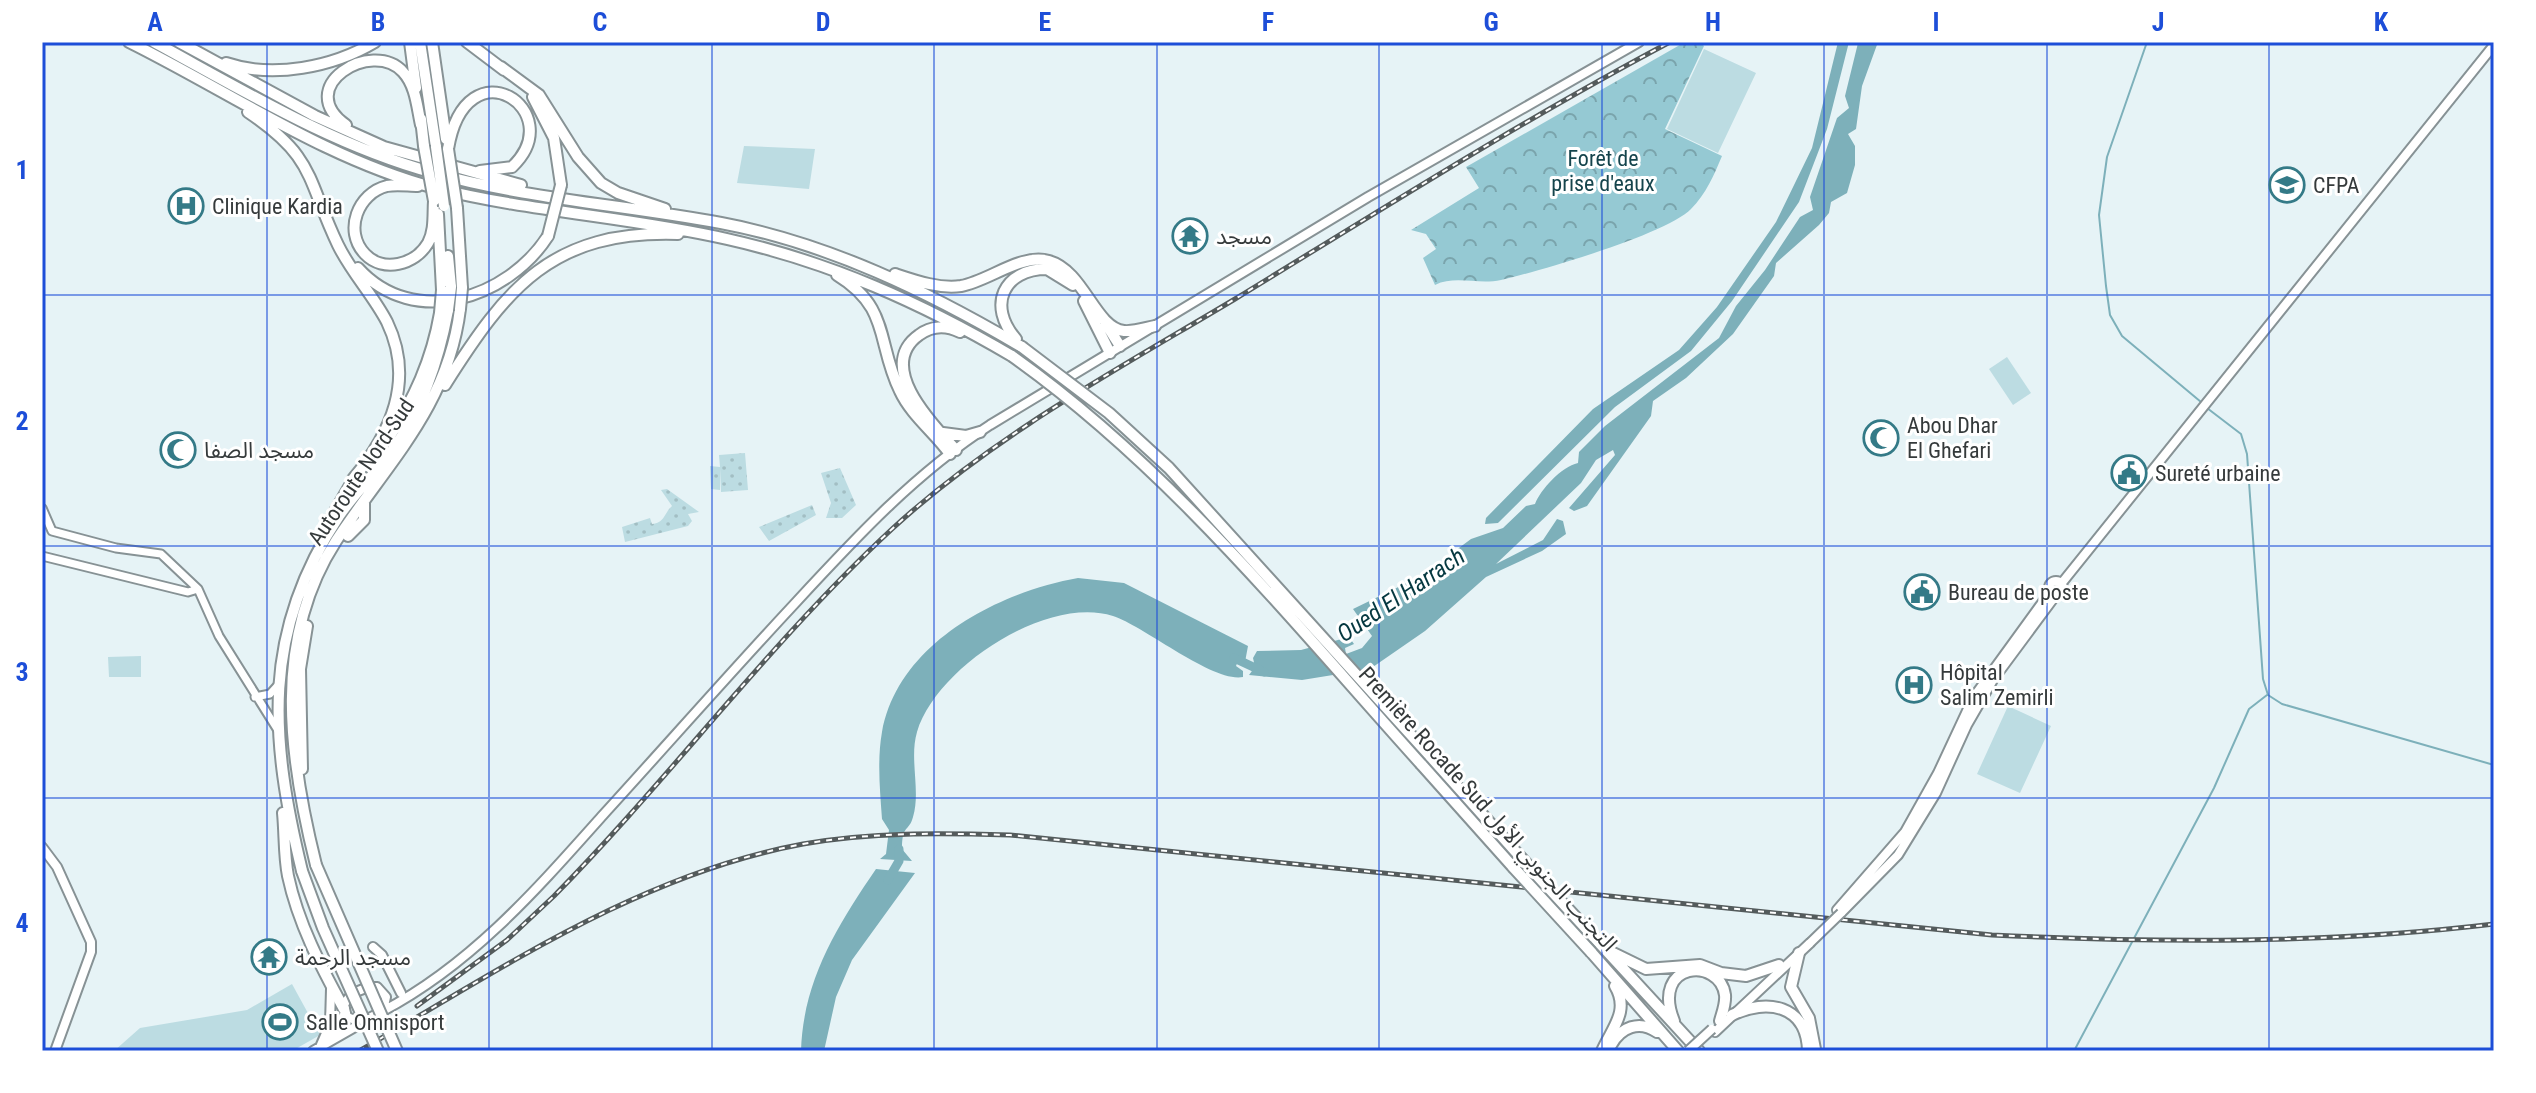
<svg xmlns="http://www.w3.org/2000/svg" width="2536" height="1093" font-family="'Roboto Condensed','Noto Sans Arabic',sans-serif">
  <style>
    .grass { fill: url(#grass-dots) }
    .forest { fill: url(#forest-crowns) }
    .pitch { fill: #bcdce2 }
    .water { fill: #7db0ba }
    .lines { fill: none; stroke-linecap: round; stroke-linejoin: round }
    .stream { stroke: #7db0ba; stroke-width: 2 }
    .river { stroke: #7db0ba; stroke-width: 9 }
    .tertiary-casing { stroke: #879295; stroke-width: 11 }
    .secondary-casing { stroke: #879295; stroke-width: 12 }
    .primary-casing { stroke: #879295; stroke-width: 12 }
    .motorway-casing { stroke: #879295; stroke-width: 14 }
    .tertiary { stroke: #fff; stroke-width: 7 }
    .secondary { stroke: #fff; stroke-width: 8 }
    .primary { stroke: #fff; stroke-width: 8 }
    .motorway { stroke: #fff; stroke-width: 10 }
    .rail-casing { stroke: #545b5c; stroke-width: 5 }
    .rail { stroke: #fff; stroke-width: 2; stroke-dasharray: 6; stroke-linecap: butt }
    .secondary-bridge-casing { stroke: #879295; stroke-width: 12; stroke-linecap: butt }
    .motorway-bridge-casing { stroke: #879295; stroke-width: 14; stroke-linecap: butt }
    .secondary-bridge { stroke: #fff; stroke-width: 8 }
    .motorway-bridge { stroke: #fff; stroke-width: 10 }
    .grid { fill: none; stroke: #1d4ed8; stroke-width: 2; stroke-opacity: 0.55 }
    .labels { text-anchor: middle; dominant-baseline: central; stroke-width: 6; stroke-linejoin: round; paint-order: stroke }
    .park-label { font-size: 22px; fill: #15444c; stroke: #fff }
    .poi-label { font-size: 22px; fill: #353a3b; stroke: #fff; text-anchor: start }
    .street-label { font-size: 22px; fill: #353a3b; stroke: #fff }
    .water-label { font-size: 24px; font-style: italic; fill: #053840; stroke: #fff }
    .neatline { fill: none; stroke: #1d4ed8; stroke-width: 3 }
    .grid-label { font-size: 26px; text-anchor: middle; font-weight: bold; fill: #1d4ed8 }
  </style>
  <defs>
    <pattern id="grass-dots" width="8" height="8" patternUnits="userSpaceOnUse" patternTransform="scale(2)"><rect width="8" height="8" fill="#bcdce2"/><path d="M2 2h.1M6 6h.1" fill="none" stroke="#a2bec3" stroke-width="1.8" stroke-linecap="round"/></pattern>
    <pattern id="forest-crowns" width="20" height="18" patternUnits="userSpaceOnUse" patternTransform="scale(2)"><rect width="20" height="18" fill="#95c9d3"/><path d="M2 6a3 3 0 1 1 6 0M12 15a3 3 0 1 1 6 0" fill="none" stroke="#7aa4ac"/></pattern>
  </defs>
  <rect width="100%" height="100%" fill="#e6f3f6"/>
  <!-- grass -->
  <path class="grass" d="M 745,453 L 748,490 L 721,492 L 720,468 L 720,490 L 711,489 L 710,466 L 720,467 L 719,455 Z
    M 840,468 L 856,505 L 842,518 L 826,518 L 831,503 L 821,473 Z
    M 667,489 L 699,512 L 688,514 L 692,521 L 688,526 L 625,542 L 622,527 L 650,518 L 652,524 C 665,523 664,513 672,506 L 661,490 Z
    M 812,505 L 816,515 L 769,541 L 759,527 Z"/>
  <!-- forest -->
  <path class="forest" d="M 1685,42 L 1700,42 L 1704,46 L 1665,129 L 1722,156 C 1714,175 1706,194 1691,209 C 1667,234 1540,271 1501,280 C 1478,285 1455,275 1435,285 L 1423,258 L 1436,249 L 1426,234 L 1411,230 L 1479,188 L 1466,167 Z"/>
  <!-- pitch -->
  <path class="pitch" d="M 1704,49 L 1756,73 L 1718,153 L 1667,129 Z
    M 744,146 L 815,149 L 809,189 L 737,183 Z
    M 2007,357 L 2031,393 L 2013,405 L 1989,369 Z
    M 141,656 L 141,677 L 109,677 L 108,657 Z
    M 2008,706 L 2051,726 L 2020,793 L 1977,774 Z
    M 292,984 L 320,1035 L 292,1051 L 114,1051 L 140,1028 L 247,1010 Z"/>
  <!-- water -->
  <path class="water" d="M 1838,42 L 1849,42 L 1827,129 L 1799,202 L 1732,301 L 1691,351 L 1615,407 L 1498,523 L 1485,524 L 1486,518 L 1593,409 L 1679,350 L 1717,307 L 1776,222 L 1812,148 Z
    M 1878,42 L 1862,86 L 1856,129 L 1848,134 L 1855,146 L 1855,165 L 1847,193 L 1831,202 L 1829,213 L 1819,225 L 1776,263 L 1774,276 L 1733,334 L 1686,378 L 1653,401 L 1651,416 L 1587,506 L 1574,511 L 1569,508 L 1615,455 L 1613,450 L 1596,460 L 1581,483 L 1496,564 L 1543,540 L 1557,519 L 1563,521 L 1566,534 L 1542,551 L 1486,577 L 1425,631 L 1370,669 L 1302,680 L 1249,675 L 1255,667 L 1253,658 L 1257,651 L 1301,650 L 1349,637 L 1354,644 L 1345,648 L 1346,654 L 1362,648 L 1372,636 L 1353,609 L 1421,576 L 1471,539 L 1503,528 L 1526,506 L 1535,504 C 1541,489 1561,467 1578,463 L 1579,452 L 1605,426 L 1719,338 L 1736,306 L 1765,270 L 1800,217 L 1813,210 L 1810,197 L 1837,118 L 1849,108 L 1845,96 L 1858,43 Z
    M 1078,578 L 1124,583 L 1248,646 L 1245,662 L 1238,661 L 1236,666 L 1243,671 L 1243,677 C 1213,683 1144,626 1113,616 C 1046,595 936,668 917,732 C 909,759 921,791 913,817 C 909,832 902,824 902,849 L 912,861 L 880,859 L 886,854 L 889,830 L 882,819 C 880,791 877,760 882,732 C 898,643 998,592 1078,578 Z
    M 876,869 L 915,873 L 852,960 L 836,997 L 824,1051 L 801,1051 C 803,981 837,926 876,869 Z"/>
  <g class="lines">
    <!-- stream -->
    <path class="stream" d="M 2147,42 L 2107,157 L 2099,215 L 2106,286 L 2110,315 L 2122,336 L 2201,402
      M 2207,408 L 2241,434 L 2247,454 L 2263,679 L 2268,695 L 2282,704 L 2494,765
      M 2074,1051 L 2214,788 L 2249,709 L 2267,695"/>
    <!-- river -->
    <path class="river" d="M 1234,658 L 1264,672
      M 888,880 L 899,861 L 899,849"/>
    <defs>
      <path id="tertiary" d="M 42,508 L 52,531 L 116,548 L 161,554 L 198,589 L 219,636 L 279,732
        M 42,556 L 188,592 L 198,589
        M 255,697 L 270,694 L 279,684"/>
      <path id="secondary" d="M2049 588a7 7 0 1 1 14 0a7 7 0 1 1-14 0Z
        M 2061,584 L 2494,45
        M 42,847 L 57,867 L 91,942 L 91,952 L 55,1051
        M 1837,910 L 1905,832 L 1938,773 L 1973,698 L 2050,592
        M 1841,913 L 1898,855 L 1936,793 L 1967,725 L 1993,680 L 2056,595
        M 1715,1032 L 1810,943"/>
      <path id="primary" d="M 373,947 L 382,955 L 401,993
        M 377,987 L 386,997 L 383,1011 L 361,1022 L 347,1017 L 344,1005 C 349,993 365,986 377,987 Z
        M 383,1011 C 472,964 537,889 603,815 C 664,748 724,680 786,613 C 849,545 911,476 990,425 L 1368,197 L 1639,42
        M 330,1039 L 345,1013
        M 320,1047 L 330,1024 L 331,989
        M 313,1051 L 362,1023"/>
      <path id="motorway" d="M 129,42 C 230,92 325,159 435,188 C 531,212 631,217 727,239 C 830,262 922,303 1012,356
        M 154,42 C 244,91 334,146 434,173 C 527,199 625,205 721,223 C 828,243 929,292 1022,347
        M 179,42 L 315,116 L 384,147 L 521,185
        M 410,42 L 416,88
        M 420,42 L 436,147
        M 432,42 L 446,139
        M 467,42 L 504,70
        M 226,63 C 273,79 333,67 375,42
        M 501,67 L 539,95 L 578,157 L 601,183 L 618,193 L 665,209
        M 533,97 L 554,138 L 561,185
        M 248,112 C 316,158 306,178 338,245 C 351,272 373,295 387,322 C 415,380 391,433 353,479
        M 421,119 L 424,146
        M 346,125 C 292,87 372,38 403,72 C 416,86 417,107 421,125
        M 448,149 C 466,41 571,111 512,167 L 480,171
        M 418,186 C 408,186 397,184 387,186 C 358,193 343,231 365,254 C 383,273 415,265 428,243 C 435,230 433,215 434,201
        M 457,208 L 462,288
        M 438,214 L 442,290
        M 448,256 L 451,287
        M 358,268 C 414,330 508,298 548,236
        M 895,274 C 916,281 939,289 961,286 C 989,281 1021,253 1049,261 C 1084,271 1095,328 1124,331 C 1134,332 1145,328 1155,326
        M 837,275 C 891,308 876,342 900,391 C 911,415 935,433 950,454
        M 1084,301 L 1110,353
        M 1106,324 L 1120,346
        M 1016,339 C 987,306 1003,269 1047,269 L 1073,285
        M 445,385 C 507,287 552,230 678,234
        M 943,433 L 966,436 L 980,432
        M 388,439 C 414,399 432,360 440,313
        M 956,450 C 932,424 875,366 919,335 C 931,326 946,325 960,332
        M 322,534 L 356,475
        M 348,536 L 364,520 L 364,503
        M 1430,756 L 1533,871
        M 1421,764 L 1513,867
        M 302,769 L 300,669 L 307,626
        M 283,813 C 285,833 284,856 288,876 C 298,923 321,967 344,1009
        M 316,865 C 289,757 272,640 336,541 C 387,463 448,407 460,309
        M 302,871 C 270,739 261,633 339,516 C 356,491 379,470 396,445 C 424,405 439,358 448,310
        M 1593,936 L 1699,1051
        M 1605,949 L 1646,969 L 1700,965 L 1721,973 L 1746,976 L 1779,965
        M 1591,952 L 1678,1051
        M 1799,953 L 1791,987 L 1809,1018 L 1815,1049
        M 1732,1015 C 1767,998 1807,1005 1808,1051
        M 1674,1021 C 1650,961 1720,957 1725,995 C 1726,1004 1722,1013 1720,1021
        M 1611,1045 C 1621,1027 1639,1020 1657,1032
        M 1602,1051 C 1612,1028 1630,1011 1615,986"/>
    </defs>
    <!-- tertiary casing -->
    <use href="#tertiary" class="tertiary-casing"/>
    <!-- secondary casing -->
    <use href="#secondary" class="secondary-casing"/>
    <!-- primary casing -->
    <use href="#primary" class="primary-casing"/>
    <!-- motorway casing -->
    <use href="#motorway" class="motorway-casing"/>
    <!-- tertiary -->
    <use href="#tertiary" class="tertiary"/>
    <!-- secondary -->
    <use href="#secondary" class="secondary"/>
    <!-- primary -->
    <use href="#primary" class="primary"/>
    <!-- motorway -->
    <use href="#motorway" class="motorway"/>
    <defs>
      <path id="rail" d="M 417,1006 L 507,940 L 554,896 C 671,777 770,642 892,529 C 993,436 1118,369 1235,299 C 1379,211 1521,121 1670,42
        M 359,1051 C 500,970 640,874 803,844 C 872,832 940,833 1010,835 L 1992,935 C 2160,943 2327,944 2494,924"/>
    </defs>
    <!-- rail casing -->
    <use href="#rail" class="rail-casing"/>
    <!-- rail -->
    <use href="#rail" class="rail"/>
    <defs>
      <path id="secondary-bridge" d="M 1810,943 L 1841,913
        M 1688,1051 L 1712,1029"/>
      <path id="motorway-bridge" d="M 424,146 L 434,201
        M 436,147 L 444,206
        M 448,149 L 457,208
        M 548,236 L 561,185
        M 460,309 L 462,288
        M 448,310 L 451,287
        M 440,313 L 442,290
        M 1022,347 L 1109,413 L 1169,468 L 1430,756
        M 1012,356 C 1170,468 1292,621 1421,764
        M 316,865 L 397,1051
        M 1513,867 L 1591,952
        M 302,871 L 323,928 L 378,1051
        M 1533,871 L 1593,936"/>
    </defs>
    <!-- secondary-bridge casing -->
    <use href="#secondary-bridge" class="secondary-bridge-casing"/>
    <!-- motorway-bridge casing -->
    <use href="#motorway-bridge" class="motorway-bridge-casing"/>
    <!-- secondary-bridge -->
    <use href="#secondary-bridge" class="secondary-bridge"/>
    <!-- motorway-bridge -->
    <use href="#motorway-bridge" class="motorway-bridge"/>
  </g>
  <!-- grid -->
  <path class="grid" d="M 267,42 L 267,1051M 489,42 L 489,1051M 712,42 L 712,1051M 934,42 L 934,1051M 1157,42 L 1157,1051M 1379,42 L 1379,1051M 1602,42 L 1602,1051M 1824,42 L 1824,1051M 2047,42 L 2047,1051M 2269,42 L 2269,1051M 42,295 L 2494,295M 42,546 L 2494,546M 42,798 L 2494,798"/>
  <!-- icons -->
  <defs>
    <symbol id="university-ring" viewBox="-11 -11 22 22"><circle r="9.5" fill="#fff" stroke="#347a87" stroke-width="1.5"/><path d="M0-5L7-2L0 1L-7-2ZM-4 1L0 2.5L4 1V4Q0 6-4 4Z" fill="#347a87"/></symbol>
    <symbol id="hospital-ring" viewBox="-11 -11 22 22"><circle r="9.5" fill="#fff" stroke="#347a87" stroke-width="1.5"/><path d="M-5-5h3v3.5h4V-5h3V5h-3V1.5h-4V5h-3Z" fill="#347a87"/></symbol>
    <symbol id="temple-ring" viewBox="-11 -11 22 22"><circle r="9.5" fill="#fff" stroke="#347a87" stroke-width="1.5"/><path d="M0-6L5-2H3V0L6.5 2.5H4V6H1.5V3h-3V6H-4V2.5H-6.5L-3 0V-2H-5Z" fill="#347a87"/></symbol>
    <symbol id="mosque-ring" viewBox="-11 -11 22 22"><circle r="9.5" fill="#fff" stroke="#347a87" stroke-width="1.5"/><path d="M3.5-4.9A6 6 0 1 0 3.5 4.9A5 5 0 1 1 3.5-4.9Z" fill="#347a87"/></symbol>
    <symbol id="civic-ring" viewBox="-11 -11 22 22"><circle r="9.5" fill="#fff" stroke="#347a87" stroke-width="1.5"/><path d="M-.6-6.5H3V-4.5H.6V-3L4-1V1h2V6H-6V1h2V-1L-.6-3ZM-1.2 2.5V6h2.4V2.5Z" fill="#347a87"/></symbol>
    <symbol id="stadium-ring" viewBox="-11 -11 22 22"><circle r="9.5" fill="#fff" stroke="#347a87" stroke-width="1.5"/><path d="M0-5a6.5 5 0 1 0 0 10a6.5 5 0 1 0 0-10ZM-3.5-1.8h7v3.6h-7Z" fill="#347a87"/></symbol>
  </defs>
  <g fill-rule="evenodd">
    <use href="#university-ring" x="2267" y="165" width="40" height="40"/>
    <use href="#hospital-ring" x="166" y="186" width="40" height="40"/>
    <use href="#temple-ring" x="1170" y="216" width="40" height="40"/>
    <use href="#mosque-ring" x="1861" y="418" width="40" height="40"/>
    <use href="#mosque-ring" x="158" y="430" width="40" height="40"/>
    <use href="#civic-ring" x="2109" y="453" width="40" height="40"/>
    <use href="#civic-ring" x="1902" y="572" width="40" height="40"/>
    <use href="#hospital-ring" x="1894" y="665" width="40" height="40"/>
    <use href="#temple-ring" x="249" y="937" width="40" height="40"/>
    <use href="#stadium-ring" x="260" y="1002" width="40" height="40"/>
  </g>
  <g class="labels">
    <!-- park labels -->
    <g class="park-label">
      <text x="1603" y="158">Forêt de<tspan x="1603" dy="25">prise d'eaux</tspan></text>
    </g>
    <!-- poi labels -->
    <g class="poi-label">
      <text x="2313" y="185">CFPA</text>
      <text x="212" y="206">Clinique Kardia</text>
      <text x="1216" y="236">مسجد</text>
      <text x="1907" y="425">Abou Dhar<tspan x="1907" dy="25">El Ghefari</tspan></text>
      <text x="204" y="450">مسجد الصفا</text>
      <text x="2155" y="473">Sureté urbaine</text>
      <text x="1948" y="592">Bureau de poste</text>
      <text x="1940" y="672">Hôpital<tspan x="1940" dy="25">Salim Zemirli</tspan></text>
      <text x="295" y="957">مسجد الرحمة</text>
      <text x="306" y="1022">Salle Omnisport</text>
    </g>
    <!-- street labels -->
    <g class="street-label">
      <text transform="translate(361 472) rotate(-56)">Autoroute Nord-Sud</text>
      <text transform="translate(1488 809) rotate(48)">Première Rocade Sud التجنب الجنوبي الأول</text>
    </g>
    <!-- water labels -->
    <g class="water-label">
      <text transform="translate(1401 595) rotate(-34)">Oued El Harrach</text>
    </g>
  </g>
  <!-- border -->
  <rect width="2536" height="1093" fill="none" stroke="#ffffff" stroke-width="88"/>
  <rect x="44" y="44" width="2448" height="1005" class="neatline"/>
  <g class="grid-label">
    <text x="155" y="31">A</text>
    <text x="378" y="31">B</text>
    <text x="600" y="31">C</text>
    <text x="823" y="31">D</text>
    <text x="1045" y="31">E</text>
    <text x="1268" y="31">F</text>
    <text x="1491" y="31">G</text>
    <text x="1713" y="31">H</text>
    <text x="1936" y="31">I</text>
    <text x="2158" y="31">J</text>
    <text x="2381" y="31">K</text>
    <text x="22" y="179">1</text>
    <text x="22" y="430">2</text>
    <text x="22" y="681">3</text>
    <text x="22" y="932">4</text>
  </g>
</svg>
